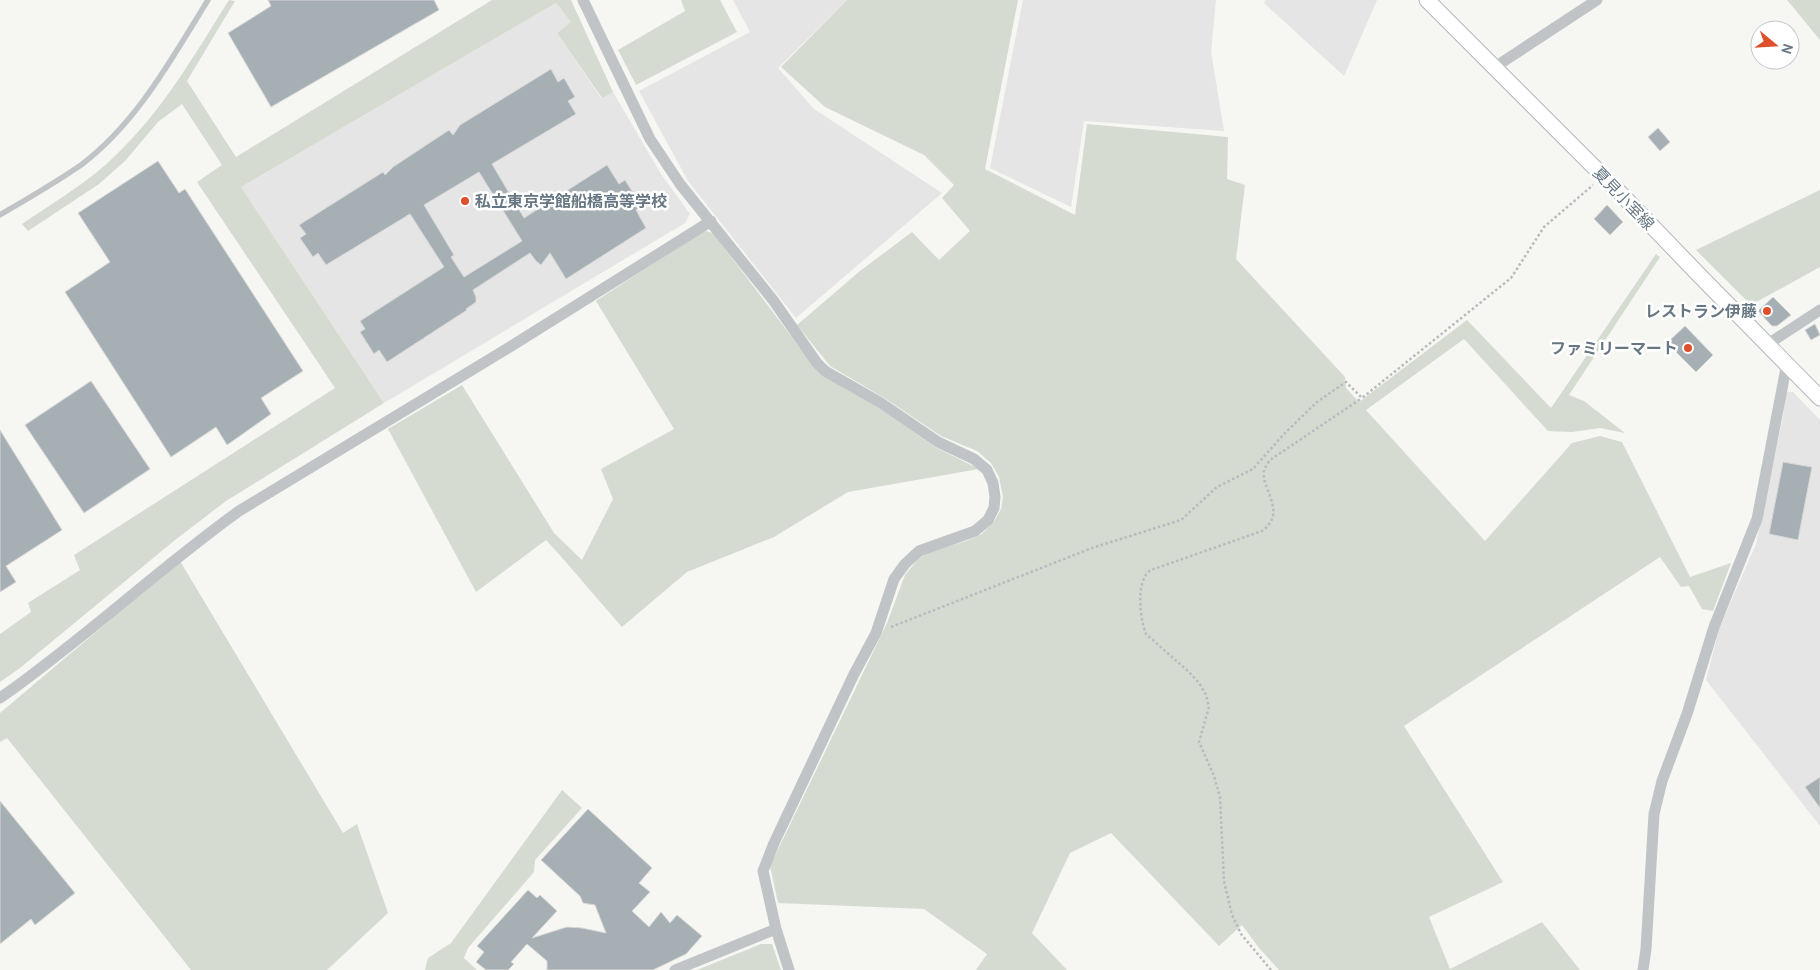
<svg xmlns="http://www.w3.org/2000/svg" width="1820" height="970" font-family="'PT Sans','Noto Sans JP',sans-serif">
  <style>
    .built { fill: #e4e5e4 }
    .green { fill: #d6dbd2 }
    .building { fill: #a6afb4; stroke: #d8d8d6; fill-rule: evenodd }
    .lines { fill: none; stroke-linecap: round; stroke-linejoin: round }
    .secondary-casing { stroke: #b2b8bc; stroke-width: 17 }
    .path { stroke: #b8bbbd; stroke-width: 2.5; stroke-dasharray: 2.5 2.5; stroke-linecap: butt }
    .lane { stroke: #c0c4c7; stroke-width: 5.5 }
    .street { stroke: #c0c4c7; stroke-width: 11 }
    .secondary { stroke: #fff; stroke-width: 15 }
    .poi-dot { fill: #de4f2b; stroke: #fff; stroke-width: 2 }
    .labels { text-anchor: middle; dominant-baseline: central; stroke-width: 5; stroke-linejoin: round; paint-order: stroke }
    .street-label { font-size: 16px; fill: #667783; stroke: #fff }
    .poi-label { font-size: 16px; font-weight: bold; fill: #667783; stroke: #fff; text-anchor: end }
  </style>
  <rect width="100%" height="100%" fill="#f6f6f3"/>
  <!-- built -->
  <path class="built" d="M 733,0 L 847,0 L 778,68 L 814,109 L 942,193 L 796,318 L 688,181 L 639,91 L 750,32 Z
    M 1023,0 L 1216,0 L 1211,52 L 1224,131 L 1084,121 L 1071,207 L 990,168 Z
    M 1266,0 L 1377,0 L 1344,76 L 1264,3 Z
    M 556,3 L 571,22 L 557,33 L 601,98 L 613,92 L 661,174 L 690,214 L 685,223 L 384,403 L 241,187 Z
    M 1786,392 L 1793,392 L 1820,420 L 1820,826 L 1706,680 L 1719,629 L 1756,544 L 1783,417 Z"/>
  <!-- green -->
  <path class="green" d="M 229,0 L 235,1 L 187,81 L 236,157 L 492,0 L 571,0 L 613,92 L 602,98 L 557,33 L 571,22 L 556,3 L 241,187 L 384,403 L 226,501 L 175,540 L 20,668 L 0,682 L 0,634 L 31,612 L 28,603 L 80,570 L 74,555 L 335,388 L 197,182 L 222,165 L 182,104 L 158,122 L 125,161 L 99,184 L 28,231 L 22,224 C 54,202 89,182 117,154 C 163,110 195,54 229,0 Z
    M 681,0 L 720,0 L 737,32 L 636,85 L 618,50 L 685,11 Z
    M 847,0 L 1018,0 L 985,169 L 1075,215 L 1087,124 L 1228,137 L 1227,179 L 1245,185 L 1236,259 L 1345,377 L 1346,388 L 1359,402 L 1467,320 L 1551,408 L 1656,254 L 1660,257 L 1569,395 L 1584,401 L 1625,433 L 1600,428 L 1572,432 L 1548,431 L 1464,339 L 1366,410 L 1485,541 L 1572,443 L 1600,436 L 1622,442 L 1690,577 L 1731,563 L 1713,611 L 1702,609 L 1689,586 L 1681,587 L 1660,557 L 1404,726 L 1503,882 L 1429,917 L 1450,969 L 1542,922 L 1580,970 L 1279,970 L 1259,948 L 1242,925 L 1219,946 L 1111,833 L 1070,853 L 1032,933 L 1067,970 L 976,970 L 987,954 L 924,909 L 778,903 L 770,866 L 887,623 L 905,575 L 919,558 L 929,552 L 966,541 L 982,534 L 995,520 L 1001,509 L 1003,497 L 999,477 L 991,463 L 977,451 L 941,436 L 886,399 L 830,366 L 797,325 L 860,271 L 912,232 L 939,260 L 970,231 L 942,198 L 954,185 L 924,155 L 825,107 L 781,67 Z
    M 1787,0 L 1820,0 L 1820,40 Z
    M 1820,190 L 1820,267 L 1751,305 L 1696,250 Z
    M 706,231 L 713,233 L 819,373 L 879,408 L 935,447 L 979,469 L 848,492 L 774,537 L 687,572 L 622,627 C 596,598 572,568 546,540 L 476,592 L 388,429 L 462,385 L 554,533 L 582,560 L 613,499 L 601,469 L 674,429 L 596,301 L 698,234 Z
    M 180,561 L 343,833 L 357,824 L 388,913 L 327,970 L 191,970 L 7,738 L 0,742 L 0,713 Z
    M 562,790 L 582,808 L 535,860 L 534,872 L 468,948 L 464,958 L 477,970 L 425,970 L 428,958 L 451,943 Z
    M 761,944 L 772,944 L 781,970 L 697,970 Z"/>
  <!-- building -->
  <path class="building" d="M 268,0 L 434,0 L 439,10 L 271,107 L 228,33 L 271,6 Z
    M 551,69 L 558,82 L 564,78 L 575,97 L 568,101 L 576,114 L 492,164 L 524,218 L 607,165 L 619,184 L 625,180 L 642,207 L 636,210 L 646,228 L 566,279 L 550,253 L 541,265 L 536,261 L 530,253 L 473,290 L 476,297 L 476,302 L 466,309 L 467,310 L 387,362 L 379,350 L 374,354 L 360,332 L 365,329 L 360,321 L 444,267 L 410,214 L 326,265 L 318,253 L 313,257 L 300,238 L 306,234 L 299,225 L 383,172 L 385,175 L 393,167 L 449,130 L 453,135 L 460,125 ZM 479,172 L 522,241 L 464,277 L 451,257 L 454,255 L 424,205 Z
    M 1658,128 L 1670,142 L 1660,151 L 1648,137 Z
    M 158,161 L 179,193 L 185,189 L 303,371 L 261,398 L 271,414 L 227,445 L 216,427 L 171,457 L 65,292 L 110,262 L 78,213 Z
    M 1607,205 L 1623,222 L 1610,235 L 1594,219 Z
    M 1773,297 L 1791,315 L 1777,326 L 1772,326 L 1758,311 Z
    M 1815,324 L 1820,335 L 1811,340 L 1805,330 Z
    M 1685,326 L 1713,355 L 1696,372 L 1667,343 Z
    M 91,381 L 150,469 L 84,513 L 25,425 Z
    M 0,430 L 62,530 L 6,566 L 16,582 L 0,592 Z
    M 1783,462 L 1812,467 L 1798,540 L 1769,534 Z
    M 1820,777 L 1820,808 L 1805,787 Z
    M 0,801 L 75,893 L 35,925 L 31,919 L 0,944 Z
    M 588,809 L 652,868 L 639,883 L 650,892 L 632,911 L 649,927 L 661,912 L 670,923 L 677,915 L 702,936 L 686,954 L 653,970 L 547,970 L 547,961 L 527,944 L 511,962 L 514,964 L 508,970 L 486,970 L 476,962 L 484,952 L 477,946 L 528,890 L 537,898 L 540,895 L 557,911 L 532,938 L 567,927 L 582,928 L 606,933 L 595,905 L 583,903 L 580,896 L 541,860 Z"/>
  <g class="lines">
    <defs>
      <path id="secondary" d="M 1427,0 L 1622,195 L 1701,277 L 1820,398"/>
    </defs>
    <!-- secondary casing -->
    <use href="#secondary" class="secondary-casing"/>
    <!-- path -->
    <path class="path" d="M 891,627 L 1092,548 L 1181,520 L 1217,487 L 1253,469 L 1284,434 L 1317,402 L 1346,382 L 1362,398 L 1511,278 L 1544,227 L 1593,185
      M 1271,970 L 1241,934 L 1232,915 L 1224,881 L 1220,797 L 1214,776 L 1199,742 L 1209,707 L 1206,695 L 1199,683 L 1189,672 L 1146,634 C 1140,619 1135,580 1151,570 L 1262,531 C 1288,512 1261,490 1264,471 C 1265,467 1268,463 1270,460 L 1362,398"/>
    <!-- lane -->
    <path class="lane" d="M 0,215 C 27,199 55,183 81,165 C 137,123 172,58 208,0"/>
    <!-- street -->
    <path class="street" d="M 583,0 L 650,139 L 680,184 L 773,300 L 817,363 L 825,371 L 881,403 L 938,442 L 974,459 L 987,470 L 993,483 L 995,497 L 994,508 L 988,520 L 975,531 L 919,551 L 905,564 L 894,579 L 876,633 L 854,674 L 774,843 L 763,871 L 776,929 L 789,970
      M 1495,67 L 1597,0
      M 1768,344 L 1820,310
      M 0,698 C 83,640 157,570 239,511 L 513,345 L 711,221
      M 675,970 L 776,929
      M 1643,970 L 1646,949 L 1654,814 L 1662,781 L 1687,714 L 1714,627 L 1757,519 L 1787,363"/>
    <!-- secondary -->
    <use href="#secondary" class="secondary"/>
  </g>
  <!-- markers -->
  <g class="poi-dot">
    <circle cx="465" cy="201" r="5"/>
    <circle cx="1767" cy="311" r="5"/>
    <circle cx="1688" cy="348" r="5"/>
  </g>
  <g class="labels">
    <!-- street labels -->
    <g class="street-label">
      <text transform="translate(1624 198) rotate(46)">夏見小室線</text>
    </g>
    <!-- poi labels -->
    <g class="poi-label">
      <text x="475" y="201" text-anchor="start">私立東京学館船橋高等学校</text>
      <text x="1757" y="311">レストラン伊藤</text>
      <text x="1678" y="348">ファミリーマート</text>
    </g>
  </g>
  <!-- north arrow -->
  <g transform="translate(1775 45) rotate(108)"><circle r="24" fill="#ffffff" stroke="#c2c9cd"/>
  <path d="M0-4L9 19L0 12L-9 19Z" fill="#de4f2b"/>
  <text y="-8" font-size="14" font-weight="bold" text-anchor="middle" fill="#667783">N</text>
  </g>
</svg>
